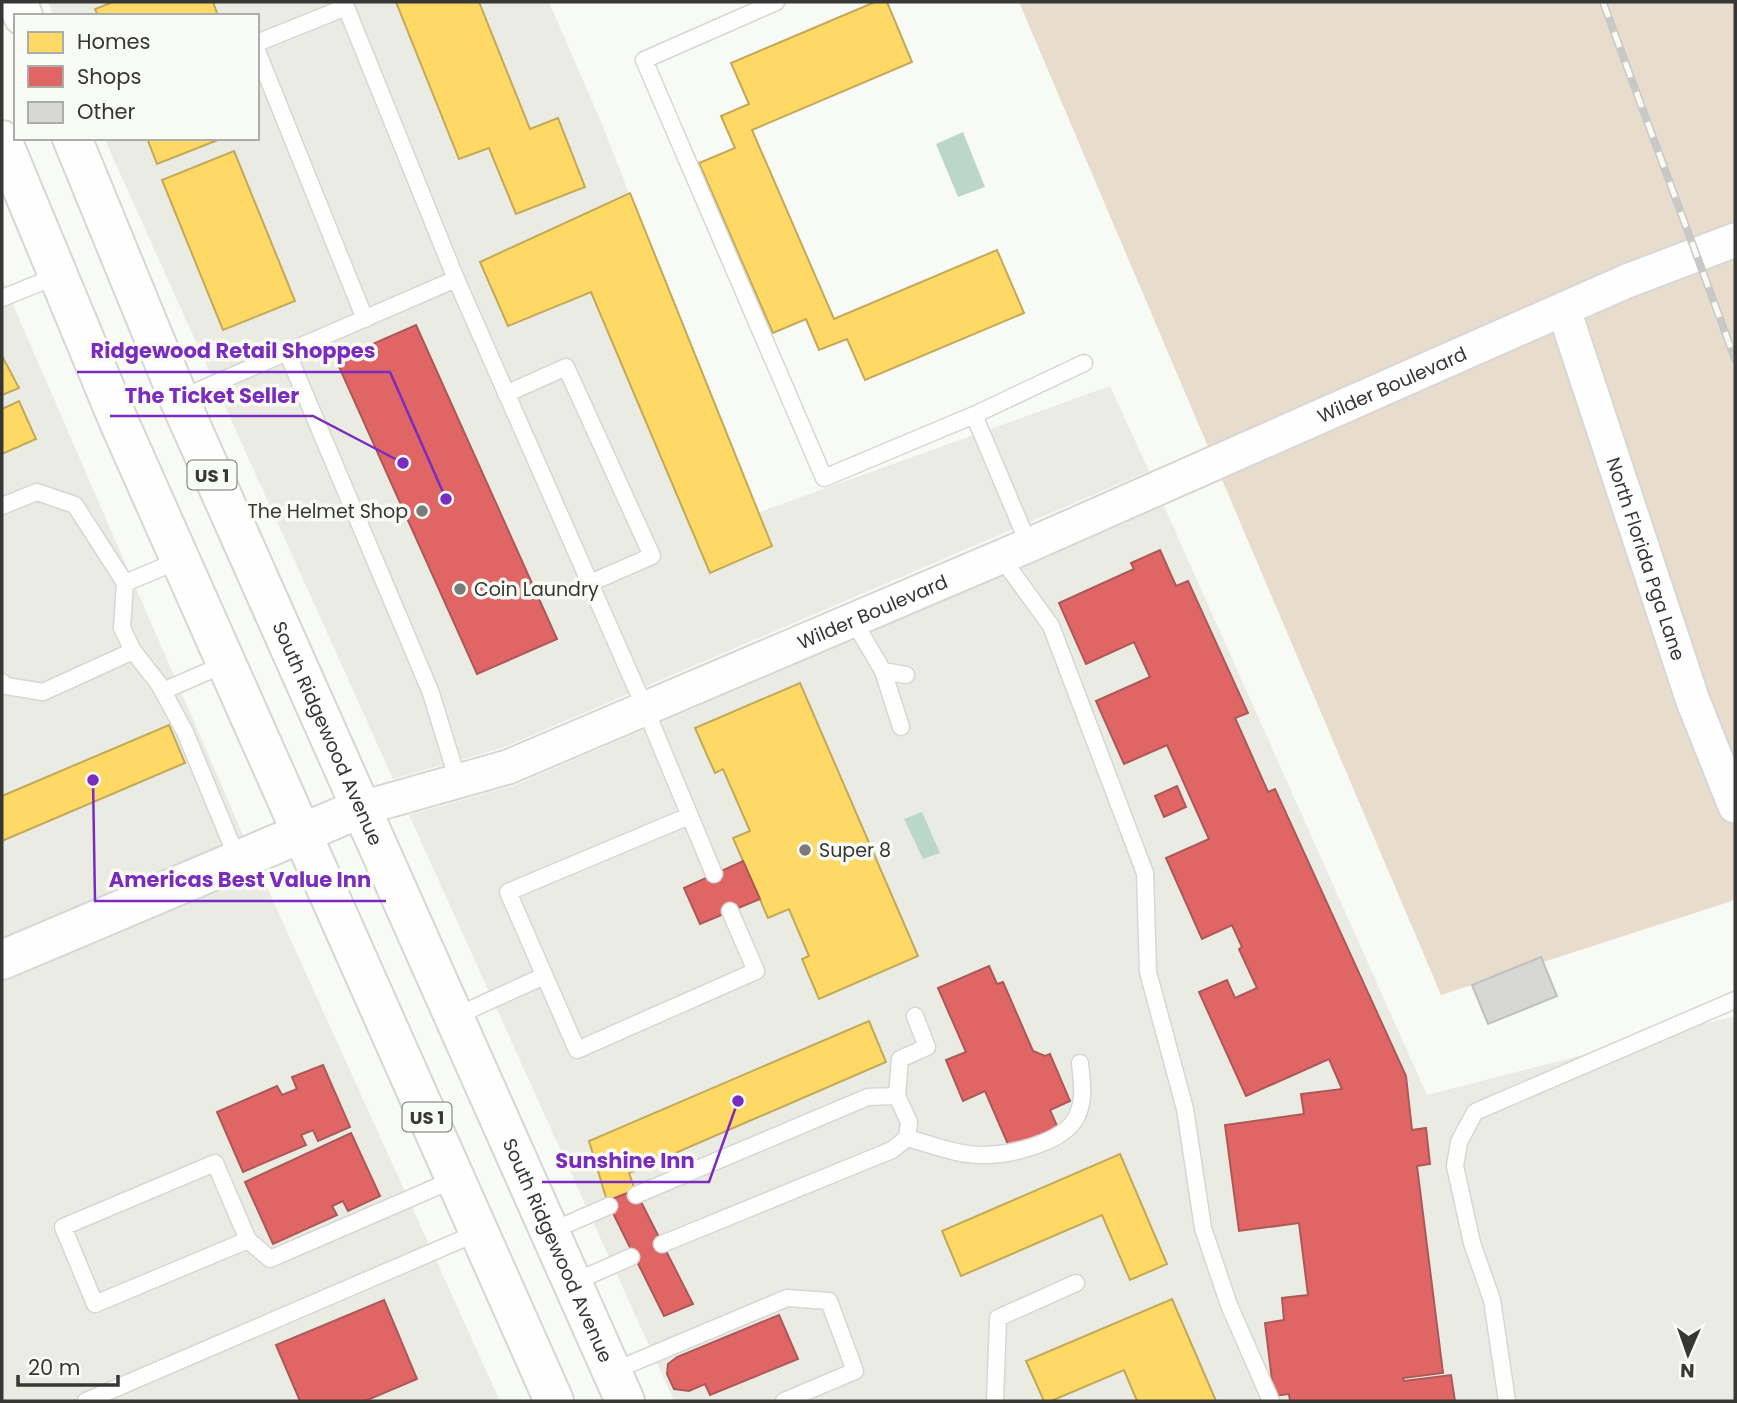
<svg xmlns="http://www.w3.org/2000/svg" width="1737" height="1403" font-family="Poppins,sans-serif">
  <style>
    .built { fill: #eaece4 }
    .green { fill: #e8ddcc }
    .water { fill: #bad7c8 }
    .homes { fill: #ffd966; stroke: #c3a857; stroke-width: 2 }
    .shops { fill: #e06666; stroke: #ad5857; stroke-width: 2 }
    .building { fill: #d7d8d6; stroke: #bfc1be; stroke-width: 2 }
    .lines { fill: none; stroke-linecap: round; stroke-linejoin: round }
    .service-casing { stroke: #d6d7d5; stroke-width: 19 }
    .minor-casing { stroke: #d6d7d5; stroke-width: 37 }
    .tertiary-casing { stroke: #d6d7d5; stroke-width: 42 }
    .primary-casing { stroke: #d6d7d5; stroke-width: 42 }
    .service { stroke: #fefefe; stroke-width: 16 }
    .minor { stroke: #fefefe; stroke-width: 33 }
    .tertiary { stroke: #fefefe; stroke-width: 38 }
    .primary { stroke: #fefefe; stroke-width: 38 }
    .rail-casing { stroke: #c8c9c7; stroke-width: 8 }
    .rail { stroke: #f9fbf5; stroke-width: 5; stroke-dasharray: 16; stroke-linecap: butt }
    .poi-dot { fill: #7b7b79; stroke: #f9fbf5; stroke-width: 2.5 }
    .labels { text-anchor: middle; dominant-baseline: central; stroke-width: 7; stroke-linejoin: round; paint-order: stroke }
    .shield { fill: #f9fbf5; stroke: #71726f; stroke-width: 2 }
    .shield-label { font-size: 18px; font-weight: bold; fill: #373735 }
    .street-label { font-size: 19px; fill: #373735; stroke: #f9fbf5 }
    .poi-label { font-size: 19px; fill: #373735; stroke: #f9fbf5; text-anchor: start }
    .leader { fill: none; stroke: #7b2cbf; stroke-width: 2.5 }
    .callout-dot { fill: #7b2cbf; stroke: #f9fbf5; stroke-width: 2.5 }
    .callout-label { font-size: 21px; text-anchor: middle; font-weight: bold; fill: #7b2cbf; stroke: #f9fbf5; stroke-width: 7; stroke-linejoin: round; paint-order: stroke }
  </style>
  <rect width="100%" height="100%" fill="#f8faf6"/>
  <!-- built -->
  <path class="built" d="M 48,2 L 549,2 L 602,124 L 754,514 L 1110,386 L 1149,471 L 502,748 L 393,779 L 104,138 L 257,138 L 257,16 L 53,16 Z
    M 2,279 L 244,837 L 2,939 Z
    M 1164,506 L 1427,1095 L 1735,1016 L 1735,1401 L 674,1401 L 409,815 L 513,786 Z
    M 260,872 L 500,1401 L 2,1401 L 2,981 Z"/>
  <!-- green -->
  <path class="green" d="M 1019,2 L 1735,2 L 1735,900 L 1441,995 Z"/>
  <!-- water -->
  <path class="water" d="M 963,132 L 985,187 L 958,197 L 936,144 Z
    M 922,812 L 940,853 L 923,859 L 904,819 Z"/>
  <!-- homes -->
  <path class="homes" d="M 113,2 L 213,2 L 218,16 L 98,16 L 95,9 Z
    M 396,2 L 479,2 L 530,129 L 558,118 L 585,187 L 516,214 L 489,148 L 459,159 Z
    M 875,2 L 887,2 L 912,62 L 752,130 L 834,319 L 997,250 L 1024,313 L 865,380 L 847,339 L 819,350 L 806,319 L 773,333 L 699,163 L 735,148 L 721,116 L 749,104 L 731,63 Z
    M 147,138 L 223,138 L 157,164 Z
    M 234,151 L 295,301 L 223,330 L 162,180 Z
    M 630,193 L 772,546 L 710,573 L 591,292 L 508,326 L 480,262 Z
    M 2,356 L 19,388 L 2,395 Z
    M 19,401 L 36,439 L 2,454 L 2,409 Z
    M 800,683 L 918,956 L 819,999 L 802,959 L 809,956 L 789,909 L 768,918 L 733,838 L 750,831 L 723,769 L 715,773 L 695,728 Z
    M 169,725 L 185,763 L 2,841 L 2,796 Z
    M 869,1021 L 886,1062 L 629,1173 L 635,1190 L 607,1201 L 589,1141 Z
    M 1120,1154 L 1167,1264 L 1130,1280 L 1102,1215 L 961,1276 L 942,1231 Z
    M 1172,1299 L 1216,1401 L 1137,1401 L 1124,1370 L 1051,1401 L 1044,1401 L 1026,1361 Z"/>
  <!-- shops -->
  <path class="shops" d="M 416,325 L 557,639 L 477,674 L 336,360 Z
    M 1160,550 L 1176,586 L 1188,581 L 1248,713 L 1235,718 L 1268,792 L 1275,789 L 1406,1076 L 1412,1130 L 1426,1128 L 1430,1164 L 1417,1166 L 1443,1373 L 1403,1378 L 1404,1381 L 1451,1375 L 1455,1401 L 1290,1401 L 1289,1394 L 1274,1396 L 1265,1323 L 1284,1320 L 1282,1298 L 1308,1295 L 1299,1223 L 1239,1231 L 1225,1125 L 1304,1114 L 1301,1094 L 1342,1089 L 1329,1059 L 1246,1096 L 1199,992 L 1227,980 L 1235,998 L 1257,988 L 1239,949 L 1242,947 L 1232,925 L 1202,939 L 1166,858 L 1209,839 L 1167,745 L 1124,764 L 1096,701 L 1150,677 L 1134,642 L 1086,664 L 1059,603 L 1134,569 L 1131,563 Z
    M 1177,786 L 1186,807 L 1164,817 L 1155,796 Z
    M 743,861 L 760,899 L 700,924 L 684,888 Z
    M 989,966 L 997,984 L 1003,982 L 1033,1051 L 1045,1056 L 1050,1054 L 1070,1101 L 1050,1110 L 1058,1128 L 1010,1149 L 985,1091 L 963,1101 L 946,1060 L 966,1052 L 938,988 Z
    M 323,1065 L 350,1127 L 318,1141 L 313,1130 L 301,1135 L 306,1145 L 243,1172 L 217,1112 L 277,1086 L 282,1095 L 297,1089 L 292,1077 Z
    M 351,1133 L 380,1196 L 348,1211 L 343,1201 L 332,1206 L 337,1215 L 273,1244 L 245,1182 Z
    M 635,1190 L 693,1304 L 664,1316 L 607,1201 Z
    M 384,1300 L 417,1379 L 365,1401 L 300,1401 L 276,1345 Z
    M 779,1315 L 798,1359 L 710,1395 L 705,1384 L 689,1391 L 674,1389 L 667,1374 L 668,1364 L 677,1357 Z"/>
  <!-- building -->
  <path class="building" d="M 1541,957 L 1557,996 L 1488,1024 L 1472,985 Z"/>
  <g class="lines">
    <defs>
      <path id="service" d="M 776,2 L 644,60 L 824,478 L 974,415 L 1029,545
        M 257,43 L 346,7 L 456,279
        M 257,51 L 365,319
        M 2,298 L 57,276
        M 287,352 L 431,693 L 458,781
        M 506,394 L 566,367 L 652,556 L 590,583
        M 179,399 L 456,279 L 645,708 L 714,874
        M 974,415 L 1084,363
        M 2,506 L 37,492 L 75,505 L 125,583 L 122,628 L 133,651 L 159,684 L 185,732 L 238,860
        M 1001,557 L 1051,626 L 1145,873 L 1148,972 L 1185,1109 L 1203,1228 L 1229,1305 L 1271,1401
        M 125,583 L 180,560
        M 853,620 L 883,671 L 901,727
        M 883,671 L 906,675
        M 2,682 L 6,686 L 43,692 L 133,651
        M 163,691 L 225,664
        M 689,816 L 508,892 L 577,1050 L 756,971 L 730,911
        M 454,1017 L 544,976
        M 897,1096 L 900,1059 L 927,1047 L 915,1016
        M 907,1138 C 930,1144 957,1155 981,1155 C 1007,1156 1065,1143 1077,1116 C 1085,1099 1082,1082 1080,1063
        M 636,1195 L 868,1097 L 897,1096 L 909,1122 L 907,1138 L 892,1150 L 662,1244
        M 549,1232 L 609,1206
        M 248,1240 L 215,1163 L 63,1227 L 95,1304 L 248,1240 L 270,1259 L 455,1179
        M 572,1283 L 631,1257
        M 611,1372 L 787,1298 L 829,1301 L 855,1371 L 784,1401
        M 86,1401 L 479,1232
        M 995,1401 L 998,1318 L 1076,1283
        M 1507,1401 L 1492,1300 L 1472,1243 L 1455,1166 L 1459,1142 L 1475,1112 L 1735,1000"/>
      <g id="minor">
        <path id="s1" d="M 1564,310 L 1693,701 L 1735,806"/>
        <path id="s2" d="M 359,809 L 508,767 L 1029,545 L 1627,281 L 1735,240"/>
      </g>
      <path id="tertiary" d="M 2,960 L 359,809"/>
      <g id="primary">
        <path d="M 18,2 L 23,16"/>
        <path id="s3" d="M 72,138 L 179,399 L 625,1401"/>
        <path d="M 2,140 L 119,422 L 554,1401"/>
      </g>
    </defs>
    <!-- service casing -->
    <use href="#service" class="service-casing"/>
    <!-- minor casing -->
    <use href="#minor" class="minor-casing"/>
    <!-- tertiary casing -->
    <use href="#tertiary" class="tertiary-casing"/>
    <!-- primary casing -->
    <use href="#primary" class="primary-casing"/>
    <!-- service -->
    <use href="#service" class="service"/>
    <!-- minor -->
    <use href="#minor" class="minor"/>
    <!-- tertiary -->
    <use href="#tertiary" class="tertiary"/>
    <!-- primary -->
    <use href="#primary" class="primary"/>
    <defs>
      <path id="rail" d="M 1603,2 L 1735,359"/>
    </defs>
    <!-- rail casing -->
    <use href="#rail" class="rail-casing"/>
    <!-- rail -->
    <use href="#rail" class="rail"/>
  </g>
  <!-- markers -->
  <g class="poi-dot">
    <circle cx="422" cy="511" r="7"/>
    <circle cx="460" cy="589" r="7"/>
    <circle cx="805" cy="850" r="7"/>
  </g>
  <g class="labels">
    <!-- shield labels -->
    <g class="shield">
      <rect x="187.5" y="460.5" width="49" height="29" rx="5"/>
      <rect x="402.5" y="1102.5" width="49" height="29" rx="5"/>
    </g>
    <g class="shield-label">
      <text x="212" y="475">US 1</text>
      <text x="427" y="1117">US 1</text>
    </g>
    <!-- street labels -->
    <g class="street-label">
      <text stroke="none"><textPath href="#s2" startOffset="1118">Wilder Boulevard</textPath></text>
      <text stroke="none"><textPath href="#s1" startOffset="262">North Florida Pga Lane</textPath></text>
      <text stroke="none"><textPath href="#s2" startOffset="551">Wilder Boulevard</textPath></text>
      <text stroke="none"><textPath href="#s3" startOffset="648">South Ridgewood Avenue</textPath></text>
      <text stroke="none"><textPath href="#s3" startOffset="1214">South Ridgewood Avenue</textPath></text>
    </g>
    <!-- poi labels -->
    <g class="poi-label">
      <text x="408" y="511" text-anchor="end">The Helmet Shop</text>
      <text x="474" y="589">Coin Laundry</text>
      <text x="819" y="850">Super 8</text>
    </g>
  </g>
  <!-- callouts -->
  <path class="leader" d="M446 499L390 372H77M403 463L313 416H110M93 780L95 901H386M738 1101L709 1182H542"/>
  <g class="callout-dot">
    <circle cx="446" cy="499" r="7"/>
    <circle cx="403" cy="463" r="7"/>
    <circle cx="93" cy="780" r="7"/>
    <circle cx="738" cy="1101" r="7"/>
  </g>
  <g class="callout-label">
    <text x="233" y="358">Ridgewood Retail Shoppes</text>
    <text x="212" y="403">The Ticket Seller</text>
    <text x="240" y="887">Americas Best Value Inn</text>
    <text x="625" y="1168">Sunshine Inn</text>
  </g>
  <!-- border -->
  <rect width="1737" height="1403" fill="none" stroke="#373735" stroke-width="7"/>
  <!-- legend -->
  <rect x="14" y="14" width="245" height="126" fill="#f9fbf5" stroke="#abada8" stroke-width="2"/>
  <rect x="28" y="32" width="35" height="21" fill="#ffd966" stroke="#abada8" stroke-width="2"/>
  <text x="77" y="49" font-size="21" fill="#373735">Homes</text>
  <rect x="28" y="66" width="35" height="21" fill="#e06666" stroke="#abada8" stroke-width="2"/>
  <text x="77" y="84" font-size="21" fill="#373735">Shops</text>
  <rect x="28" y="102" width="35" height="21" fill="#d7d8d6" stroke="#abada8" stroke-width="2"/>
  <text x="77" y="119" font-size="21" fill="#373735">Other</text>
  <!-- north arrow -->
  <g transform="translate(1688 1354) rotate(182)" stroke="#f9fbf5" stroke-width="5" paint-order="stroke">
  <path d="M0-5L12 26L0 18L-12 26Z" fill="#373735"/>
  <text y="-10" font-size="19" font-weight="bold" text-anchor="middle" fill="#373735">N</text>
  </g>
  <!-- scale -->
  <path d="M18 1375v10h100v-10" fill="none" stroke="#373735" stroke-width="3.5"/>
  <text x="28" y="1375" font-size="21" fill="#373735" stroke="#f9fbf5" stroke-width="5" paint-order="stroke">20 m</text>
</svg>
